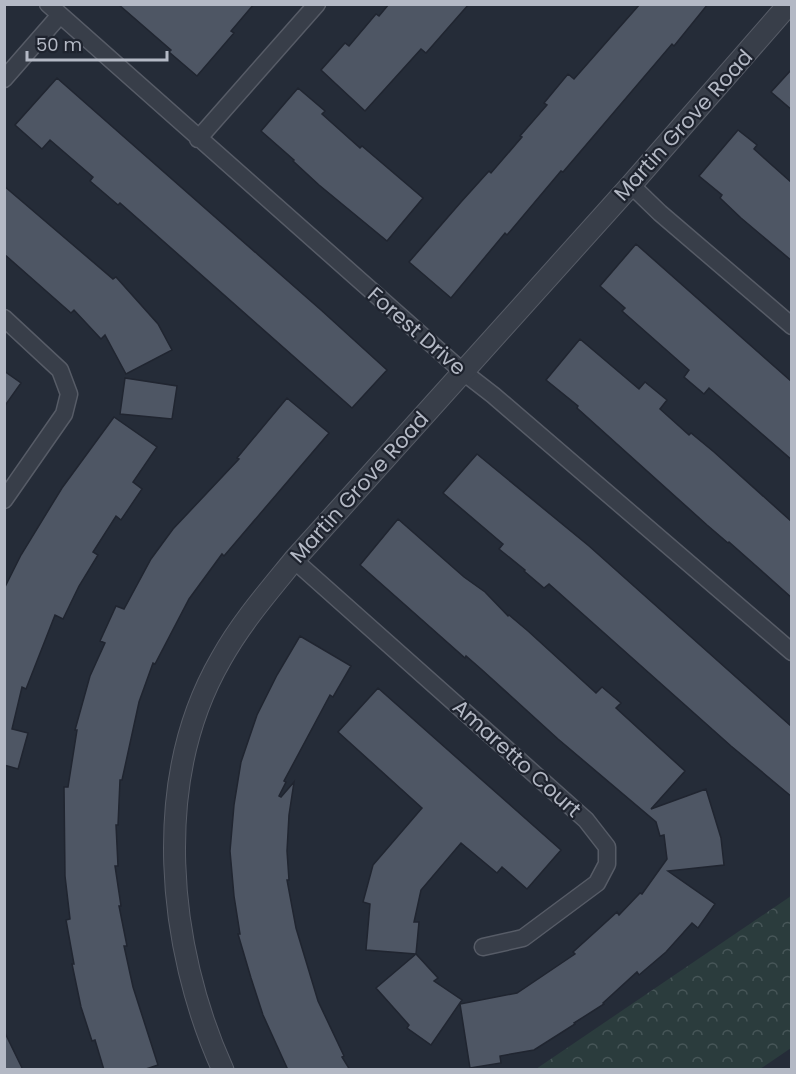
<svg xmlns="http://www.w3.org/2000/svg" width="796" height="1074" font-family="Poppins,sans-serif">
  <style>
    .park { fill: url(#park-crowns) }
    .building { fill: #4e5664; stroke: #202530; stroke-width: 1.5 }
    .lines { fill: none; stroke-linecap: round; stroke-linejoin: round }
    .minor-casing { stroke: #575c67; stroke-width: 19 }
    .tertiary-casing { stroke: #575c67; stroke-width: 23 }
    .minor { stroke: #383e49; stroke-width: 16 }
    .tertiary { stroke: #383e49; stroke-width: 21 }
    .labels { text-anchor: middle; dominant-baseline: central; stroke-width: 4.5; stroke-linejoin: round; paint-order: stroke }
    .street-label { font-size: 21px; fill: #b4b9c5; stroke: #1e232e }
  </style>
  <defs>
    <pattern id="park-crowns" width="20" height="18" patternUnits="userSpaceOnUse" patternTransform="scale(1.5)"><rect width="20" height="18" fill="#2b3c3d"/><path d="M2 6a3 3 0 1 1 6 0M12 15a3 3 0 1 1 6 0" fill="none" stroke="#475658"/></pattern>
  </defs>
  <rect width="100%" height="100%" fill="#252c38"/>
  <!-- park -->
  <path class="park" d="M 791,896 L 791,1048 L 760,1069 L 536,1069 Z"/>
  <!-- building -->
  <path class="building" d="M 118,4 L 254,4 L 231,31 L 234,33 L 197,76 L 169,52 L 171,50 Z
    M 389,4 L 469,4 L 426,53 L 421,49 L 365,111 L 321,70 L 345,43 L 349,46 L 376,14 L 379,16 Z
    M 640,4 L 708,4 L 674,46 L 672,44 L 563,172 L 561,171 L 507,235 L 505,233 L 451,298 L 409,262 L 461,202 L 489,171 L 491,173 L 522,137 L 520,136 L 547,105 L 544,103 L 568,74 L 574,79 Z
    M 792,69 L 792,110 L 771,92 Z
    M 57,78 L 321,310 L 387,370 L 352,408 L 120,203 L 118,205 L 90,181 L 93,177 L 50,140 L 42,149 L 15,125 Z
    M 298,88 L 325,111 L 322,114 L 360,148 L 362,146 L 423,198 L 387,241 L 319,185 L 293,161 L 294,160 L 261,131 Z
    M 738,130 L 757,145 L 754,149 L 792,183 L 792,261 L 741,218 L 720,198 L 722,195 L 699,176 Z
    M 4,186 L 113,279 L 116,277 L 158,324 L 172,350 L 126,374 L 105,335 L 101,339 L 74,310 L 71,313 L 4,254 Z
    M 636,244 L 792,382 L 792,460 L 709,388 L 704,394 L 684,377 L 689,370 L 622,311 L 625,308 L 600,286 Z
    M 580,339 L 639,389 L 645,382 L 667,400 L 660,409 L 689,435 L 691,433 L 714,452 L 792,522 L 792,598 L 729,542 L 728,543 L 707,525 L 577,408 L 578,406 L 546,380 Z
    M 4,371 L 21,383 L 4,407 Z
    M 125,378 L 177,386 L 172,419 L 120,414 Z
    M 287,398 L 329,433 L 224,556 L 222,554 L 189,599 L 155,664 L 153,663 L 139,702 L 122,780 L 120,780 L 118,825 L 116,825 L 118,866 L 115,866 L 121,906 L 119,906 L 127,946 L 124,946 L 133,987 L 158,1065 L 143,1070 L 104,1070 L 95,1040 L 92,1041 L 81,1007 L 72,964 L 74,964 L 66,920 L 70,919 L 65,876 L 64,787 L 68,787 L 77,730 L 75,730 L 90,676 L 105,643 L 100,641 L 116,606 L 124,609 L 151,559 L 173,529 L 239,459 L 237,458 Z
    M 114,417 L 157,447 L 133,482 L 142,489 L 121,520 L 116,516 L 93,552 L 98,555 L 79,586 L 63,619 L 55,615 L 26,689 L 22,687 L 12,729 L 28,733 L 18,769 L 4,765 L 4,589 L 21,555 L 62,488 Z
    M 477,454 L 589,546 L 792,727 L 792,797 L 731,746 L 549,584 L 544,588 L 524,571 L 525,570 L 499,549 L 503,544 L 443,493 Z
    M 398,519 L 464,577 L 485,592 L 508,616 L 509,615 L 528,631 L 596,693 L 602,687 L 621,703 L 616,708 L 685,771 L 651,809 L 706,789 L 721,838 L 724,865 L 668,871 L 715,904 L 698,928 L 692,923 L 666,952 L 639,975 L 637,972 L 603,1003 L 604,1004 L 574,1023 L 575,1024 L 534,1050 L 500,1056 L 501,1063 L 470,1068 L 460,1004 L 517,993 L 575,954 L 573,952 L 594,933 L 617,912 L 619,915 L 640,893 L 642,894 L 667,859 L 664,835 L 660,836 L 656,822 L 558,739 L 481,669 L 466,656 L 465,658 L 360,565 Z
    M 300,636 L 351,666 L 333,697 L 330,695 L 284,781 L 286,782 L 279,796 L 281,797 L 294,782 L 289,815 L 287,851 L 289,880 L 287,880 L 296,928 L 318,1001 L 344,1056 L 342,1057 L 350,1070 L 288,1070 L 263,1015 L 251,978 L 238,934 L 240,934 L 234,896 L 230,851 L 234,805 L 241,762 L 257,715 L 277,675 Z
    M 378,688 L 561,850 L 527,889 L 502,867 L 497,873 L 461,843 L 421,890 L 414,922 L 419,922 L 416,954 L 366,950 L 370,904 L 363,902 L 373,865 L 422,808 L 338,732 Z
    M 416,954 L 438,978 L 434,981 L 462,1000 L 431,1045 L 407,1028 L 409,1025 L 376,988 Z
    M 4,1031 L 23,1070 L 4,1070 Z"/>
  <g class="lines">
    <defs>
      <path id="minor" d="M 48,4 L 462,371 L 493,395 L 792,652
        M 4,79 L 60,15
        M 198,139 L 317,4
        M 631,185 L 660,213 L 792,326
        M 4,318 L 60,370 L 69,394 L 64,414 L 4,500
        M 294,560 L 586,820 L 607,847 L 607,864 L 597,883 L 523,938 L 483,947"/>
      <path id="tertiary" d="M 223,1070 C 167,947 151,780 221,659 C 241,623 268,592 294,560 L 631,185 L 789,4"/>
    </defs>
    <!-- minor casing -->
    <use href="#minor" class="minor-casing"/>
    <!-- tertiary casing -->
    <use href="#tertiary" class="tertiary-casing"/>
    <!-- minor -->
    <use href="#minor" class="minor"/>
    <!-- tertiary -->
    <use href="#tertiary" class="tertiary"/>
  </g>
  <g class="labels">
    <!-- street labels -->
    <g class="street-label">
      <text transform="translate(683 125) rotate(-48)">Martin Grove Road</text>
      <text transform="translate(417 331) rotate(41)">Forest Drive</text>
      <text transform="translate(359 487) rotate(-48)">Martin Grove Road</text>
      <text transform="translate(517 758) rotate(42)">Amaretto Court</text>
    </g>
  </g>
  <!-- border -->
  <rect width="796" height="1074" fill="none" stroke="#b4b9c5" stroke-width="12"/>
  <!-- scale -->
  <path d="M27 51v9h140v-9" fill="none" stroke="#b4b9c5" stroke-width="3"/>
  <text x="36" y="51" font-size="18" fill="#b4b9c5" stroke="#1e232e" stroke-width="4.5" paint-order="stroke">50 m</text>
</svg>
